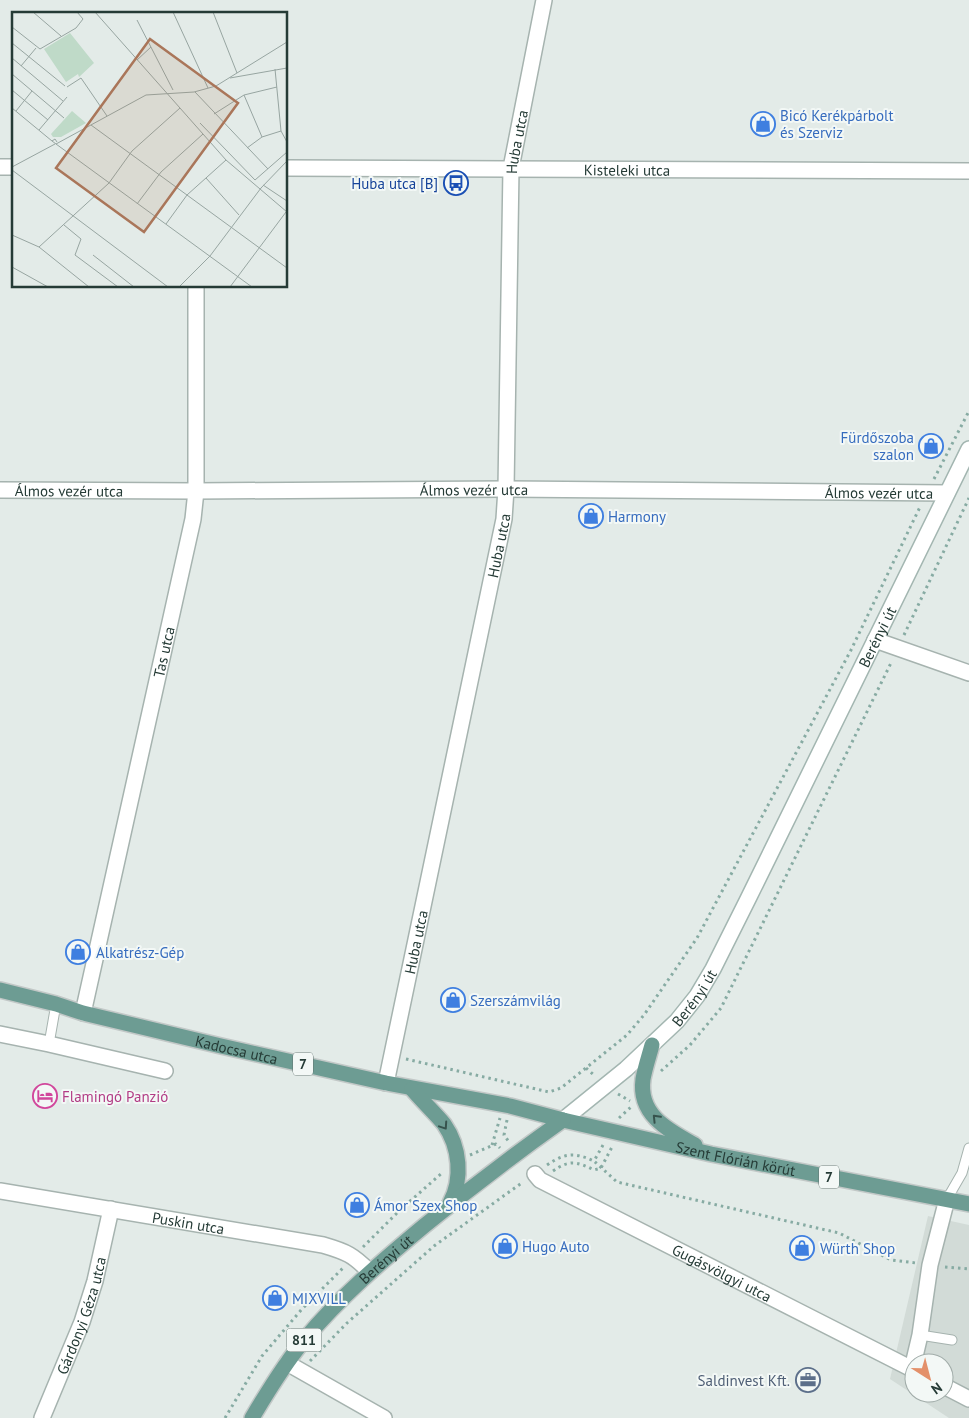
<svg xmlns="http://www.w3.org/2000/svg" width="969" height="1418" font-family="'PT Sans',sans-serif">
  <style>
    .built { fill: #d2dbd7; fill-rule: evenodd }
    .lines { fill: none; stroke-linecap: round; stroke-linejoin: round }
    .lane-casing { stroke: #a6b3af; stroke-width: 11 }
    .street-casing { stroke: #a6b3af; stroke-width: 18 }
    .secondary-casing { stroke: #a3b6b1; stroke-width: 18 }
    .primary-casing { stroke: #c2c8c7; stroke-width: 18 }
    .path { stroke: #87aba3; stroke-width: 3; stroke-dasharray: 2.5 4; stroke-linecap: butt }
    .lane { stroke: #fff; stroke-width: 9 }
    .street { stroke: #fff; stroke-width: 15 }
    .secondary { stroke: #fff; stroke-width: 15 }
    .primary { stroke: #6d9c93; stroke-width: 15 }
    .oneway { stroke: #37534d }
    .labels { text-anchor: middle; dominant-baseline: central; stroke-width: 4; stroke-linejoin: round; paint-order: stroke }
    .shield { fill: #f3f8f6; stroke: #637470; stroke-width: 1 }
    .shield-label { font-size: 14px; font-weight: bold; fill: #253b36 }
    .shop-label { font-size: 15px; fill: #366cbe; stroke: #f3f8f6; text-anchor: start }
    .street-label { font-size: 15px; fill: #253b36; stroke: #f3f8f6 }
    .transit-label { font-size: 15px; fill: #164399; stroke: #f3f8f6; text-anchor: end }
    .hotel-label { font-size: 15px; fill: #b23c85; stroke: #f3f8f6; text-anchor: start }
    .service-label { font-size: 15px; fill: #4e5e75; stroke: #f3f8f6; text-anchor: end }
    .inset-road { fill: none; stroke: #97a5a1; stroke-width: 1 }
    .view { fill: #aa765a; fill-opacity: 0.15; stroke: #aa765a; stroke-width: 2.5 }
    .inset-edge { fill: none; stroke: #253b36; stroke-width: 2.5 }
  </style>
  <rect width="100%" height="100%" fill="#e3ebe8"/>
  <!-- built -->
  <path class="built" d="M 928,1216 L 969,1225 L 969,1418 L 949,1418 L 890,1379 ZM 914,1363 L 944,1363 L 944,1393 L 914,1393 Z"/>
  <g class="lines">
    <defs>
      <path id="lane" d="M 49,1044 L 56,1004
        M 947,1199 L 962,1173 L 969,1148
        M 920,1335 L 952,1340"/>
      <g id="street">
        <path d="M 0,167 L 14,167"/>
        <path id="s1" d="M 286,168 L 969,171"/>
        <path id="s2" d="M 0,490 L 196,491 L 506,489 L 947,493"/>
        <path d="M 875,640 L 969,673"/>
        <path id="s3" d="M 83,1013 L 193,519 L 196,491 L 196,286"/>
        <path d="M 0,1034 L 49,1044 L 165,1071"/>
        <path id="s4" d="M 386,1083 L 504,519 L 506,489 L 511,168 L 544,0"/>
        <path id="s5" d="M 535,1174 L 540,1180 L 914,1370"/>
        <path id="s6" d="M 0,1191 L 323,1245 C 347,1252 353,1255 370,1272"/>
        <path d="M 287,1363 L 384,1418"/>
        <path d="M 912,1369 L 920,1335 L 930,1265 L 947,1199"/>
        <path d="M 944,1386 L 969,1399"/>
        <path id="s7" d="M 42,1418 L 82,1322 L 95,1281 L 111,1209"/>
      </g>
      <g id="secondary">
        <path id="s8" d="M 563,1120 L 626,1069 L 677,1021 L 697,996 L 713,969 L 748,899 L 969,449"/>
      </g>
      <g id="primary">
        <path id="s9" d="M 0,990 L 56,1004 L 83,1013 L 221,1046 L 386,1083 L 510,1106 L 563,1120 L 711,1154 L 969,1204"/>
        <path d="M 652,1045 C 649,1056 645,1068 643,1079 C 638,1115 668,1130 695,1145"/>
        <path d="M 412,1089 C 422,1101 434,1112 444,1124 C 460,1147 463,1179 450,1203"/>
        <path id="s10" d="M 252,1418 C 268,1391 285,1363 305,1339 C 340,1297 382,1261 424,1226 C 469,1189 515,1154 563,1120"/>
      </g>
    </defs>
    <!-- lane casing -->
    <use href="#lane" class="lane-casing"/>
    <!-- street casing -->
    <use href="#street" class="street-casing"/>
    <!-- secondary casing -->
    <use href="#secondary" class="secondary-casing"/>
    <!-- primary casing -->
    <use href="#primary" class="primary-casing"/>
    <!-- path -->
    <path class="path" d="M 934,479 L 969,411
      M 904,635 L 969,498
      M 406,1059 L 549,1092 L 561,1088 L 627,1035 L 644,1015 L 697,938 L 851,650 L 920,507
      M 586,1068 L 595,1076
      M 661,1071 L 690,1045 L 721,1008 L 892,661
      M 618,1094 L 630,1101
      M 619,1118 L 631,1107
      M 507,1120 L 504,1135 L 509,1142
      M 492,1145 L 500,1118
      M 603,1145 L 594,1161 L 617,1182 L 839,1233 L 891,1260 L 916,1263
      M 470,1155 L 496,1144 L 500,1148
      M 547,1165 C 565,1153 574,1152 594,1161
      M 553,1171 C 569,1160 576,1161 594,1170 L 601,1168 L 612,1147
      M 363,1247 L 400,1210 L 442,1173
      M 945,1267 L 969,1269
      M 310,1361 L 347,1323 L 434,1246 L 523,1182
      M 225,1418 L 262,1356 L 302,1309 L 343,1268"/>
    <!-- lane -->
    <use href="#lane" class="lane"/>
    <!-- street -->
    <use href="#street" class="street"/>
    <!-- secondary -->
    <use href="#secondary" class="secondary"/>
    <!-- primary -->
    <use href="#primary" class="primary"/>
  </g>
  <!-- one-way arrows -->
  <defs><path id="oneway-chevron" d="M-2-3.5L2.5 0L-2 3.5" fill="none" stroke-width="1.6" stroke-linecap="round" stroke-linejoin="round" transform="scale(1.25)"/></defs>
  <g class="oneway">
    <use href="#oneway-chevron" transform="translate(656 1118) rotate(-134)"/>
    <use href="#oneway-chevron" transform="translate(444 1126) rotate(56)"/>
  </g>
  <!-- icons -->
  <defs>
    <symbol id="shop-ring" viewBox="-11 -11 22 22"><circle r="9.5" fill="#f3f8f6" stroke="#3f7fe0" stroke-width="1.5"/><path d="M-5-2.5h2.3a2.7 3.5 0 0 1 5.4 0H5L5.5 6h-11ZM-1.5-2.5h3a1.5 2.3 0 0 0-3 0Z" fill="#3f7fe0"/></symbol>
    <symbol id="bus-ring" viewBox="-11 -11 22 22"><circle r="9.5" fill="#f3f8f6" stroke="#1a4fb4" stroke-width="1.5"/><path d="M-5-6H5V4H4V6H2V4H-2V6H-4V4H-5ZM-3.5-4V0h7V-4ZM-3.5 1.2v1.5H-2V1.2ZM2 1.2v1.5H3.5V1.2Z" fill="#1a4fb4"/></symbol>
    <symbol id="hotel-ring" viewBox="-11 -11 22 22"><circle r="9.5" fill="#f3f8f6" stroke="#d1479c" stroke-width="1.5"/><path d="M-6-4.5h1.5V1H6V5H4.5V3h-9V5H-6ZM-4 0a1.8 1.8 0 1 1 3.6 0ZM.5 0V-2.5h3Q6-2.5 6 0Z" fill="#d1479c"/></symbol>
    <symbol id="office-ring" viewBox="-11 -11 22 22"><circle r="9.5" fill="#f3f8f6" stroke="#5c6f8a" stroke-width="1.5"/><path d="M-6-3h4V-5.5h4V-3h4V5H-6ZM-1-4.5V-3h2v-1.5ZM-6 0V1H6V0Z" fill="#5c6f8a"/></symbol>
  </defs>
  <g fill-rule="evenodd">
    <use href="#shop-ring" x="749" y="110" width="28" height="28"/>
    <use href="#bus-ring" x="442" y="169" width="28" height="28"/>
    <use href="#shop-ring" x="917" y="432" width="28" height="28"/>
    <use href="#shop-ring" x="577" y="502" width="28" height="28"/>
    <use href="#shop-ring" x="64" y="938" width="28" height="28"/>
    <use href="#shop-ring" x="439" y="986" width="28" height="28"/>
    <use href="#hotel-ring" x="31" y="1082" width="28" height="28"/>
    <use href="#shop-ring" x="343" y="1191" width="28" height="28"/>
    <use href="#shop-ring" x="491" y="1232" width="28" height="28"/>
    <use href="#shop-ring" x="788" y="1234" width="28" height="28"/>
    <use href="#shop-ring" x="261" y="1284" width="28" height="28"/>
    <use href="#office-ring" x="794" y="1366" width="28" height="28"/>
  </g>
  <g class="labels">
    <!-- shield labels -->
    <g class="shield">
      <rect x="293" y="1052.5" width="20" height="23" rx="4"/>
      <rect x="819" y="1165.5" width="20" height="23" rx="4"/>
      <rect x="286.5" y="1328.5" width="35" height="23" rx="4"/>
    </g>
    <g class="shield-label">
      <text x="303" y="1064">7</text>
      <text x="829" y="1177">7</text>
      <text x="304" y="1340">811</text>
    </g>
    <!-- shop labels -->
    <g class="shop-label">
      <text x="780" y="115">Bicó Kerékpárbolt<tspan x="780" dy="17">és Szerviz</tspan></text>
      <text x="914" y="437" text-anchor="end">Fürdőszoba<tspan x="914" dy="17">szalon</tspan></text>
      <text x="608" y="516">Harmony</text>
      <text x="96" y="952">Alkatrész-Gép</text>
      <text x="470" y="1000">Szerszámvilág</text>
      <text x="374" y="1205">Ámor Szex Shop</text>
      <text x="522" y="1246">Hugo Auto</text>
      <text x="820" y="1248">Würth Shop</text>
      <text x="292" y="1298">MIXVILL</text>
    </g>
    <!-- street labels -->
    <g class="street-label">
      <text stroke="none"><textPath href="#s4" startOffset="954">Huba utca</textPath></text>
      <text stroke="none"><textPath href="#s1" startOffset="341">Kisteleki utca</textPath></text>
      <text stroke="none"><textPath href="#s2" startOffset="474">Álmos vezér utca</textPath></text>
      <text stroke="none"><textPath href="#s2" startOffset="69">Álmos vezér utca</textPath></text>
      <text stroke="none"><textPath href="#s2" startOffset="879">Álmos vezér utca</textPath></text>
      <text stroke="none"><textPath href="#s4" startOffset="549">Huba utca</textPath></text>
      <text stroke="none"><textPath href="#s8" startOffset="585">Berényi út</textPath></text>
      <text stroke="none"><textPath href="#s3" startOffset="370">Tas utca</textPath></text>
      <text stroke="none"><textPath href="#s4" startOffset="144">Huba utca</textPath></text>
      <text stroke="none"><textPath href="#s8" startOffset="180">Berényi út</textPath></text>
      <text stroke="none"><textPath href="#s9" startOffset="244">Kadocsa utca</textPath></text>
      <text stroke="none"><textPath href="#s9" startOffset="755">Szent Flórián körút</textPath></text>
      <text stroke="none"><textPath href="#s6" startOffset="191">Puskin utca</textPath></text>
      <text stroke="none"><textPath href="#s10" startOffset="209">Berényi út</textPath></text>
      <text stroke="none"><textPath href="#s5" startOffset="212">Gugásvölgyi utca</textPath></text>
      <text stroke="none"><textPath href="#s7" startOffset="110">Gárdonyi Géza utca</textPath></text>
    </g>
    <!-- transit labels -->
    <g class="transit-label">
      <text x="438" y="183">Huba utca [B]</text>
    </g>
    <!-- hotel labels -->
    <g class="hotel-label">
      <text x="62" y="1096">Flamingó Panzió</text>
    </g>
    <!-- service labels -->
    <g class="service-label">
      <text x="790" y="1380">Saldinvest Kft.</text>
    </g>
  </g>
  <!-- overview -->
  <g transform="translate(12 12)">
    <rect width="275" height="275" fill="#e3ebe8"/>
    <path d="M 58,21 L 82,51 L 67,65 L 66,62 L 54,70 L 32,37 ZM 60,99 L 74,111 L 49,125 L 41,125 L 39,122 Z" fill="#bfdac8"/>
    <path class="inset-road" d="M 21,0 L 49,24M 83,0 L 214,148 L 275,200M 161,0 L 196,76M 201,0 L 225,61M 125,8 L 161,78M 0,15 L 28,37 L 64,16 L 71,7 L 65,0M 0,31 L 53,74M 0,46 L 51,89M 125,48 L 139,35M 9,54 L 24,36M 263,57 L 269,119 L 275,130M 0,62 L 52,106M 218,66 L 275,56M 55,75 L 69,66 L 95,104M 0,78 L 36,108M 183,80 L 256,157M 232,83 L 250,125M 0,96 L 40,129M 4,99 L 20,79M 202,102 L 232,83 L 265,75M 188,111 L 243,168 L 275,140M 79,113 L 275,256M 27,118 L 55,85M 45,130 L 43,127 L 40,129 L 44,132 L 134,83 L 182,80 L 204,74 L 275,30M 44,132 L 240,275M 235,136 L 250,125 L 269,119M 0,155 L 43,132M 0,158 L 156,275M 194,166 L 227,203M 251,173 L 275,189M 125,192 L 149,160 L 191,122M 154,212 L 175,183 L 214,148M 52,213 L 69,227 L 63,243 L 106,275M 0,223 L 27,235 L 77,275M 27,235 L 97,171 L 120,139 L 168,96M 81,243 L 122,275M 0,255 L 36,275M 167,275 L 198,244 L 249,176 L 275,149M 218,275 L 274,200"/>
    <path class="view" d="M 138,27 L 226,91 L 132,220 L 44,156 Z"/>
    <rect width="275" height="275" class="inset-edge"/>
  </g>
  <!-- north arrow -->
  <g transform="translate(929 1378) rotate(144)"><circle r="24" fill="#f3f8f6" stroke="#a1aca9"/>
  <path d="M0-4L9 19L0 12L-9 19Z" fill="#e3906a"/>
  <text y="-8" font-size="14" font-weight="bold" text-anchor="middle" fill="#253b36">N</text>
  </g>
</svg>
